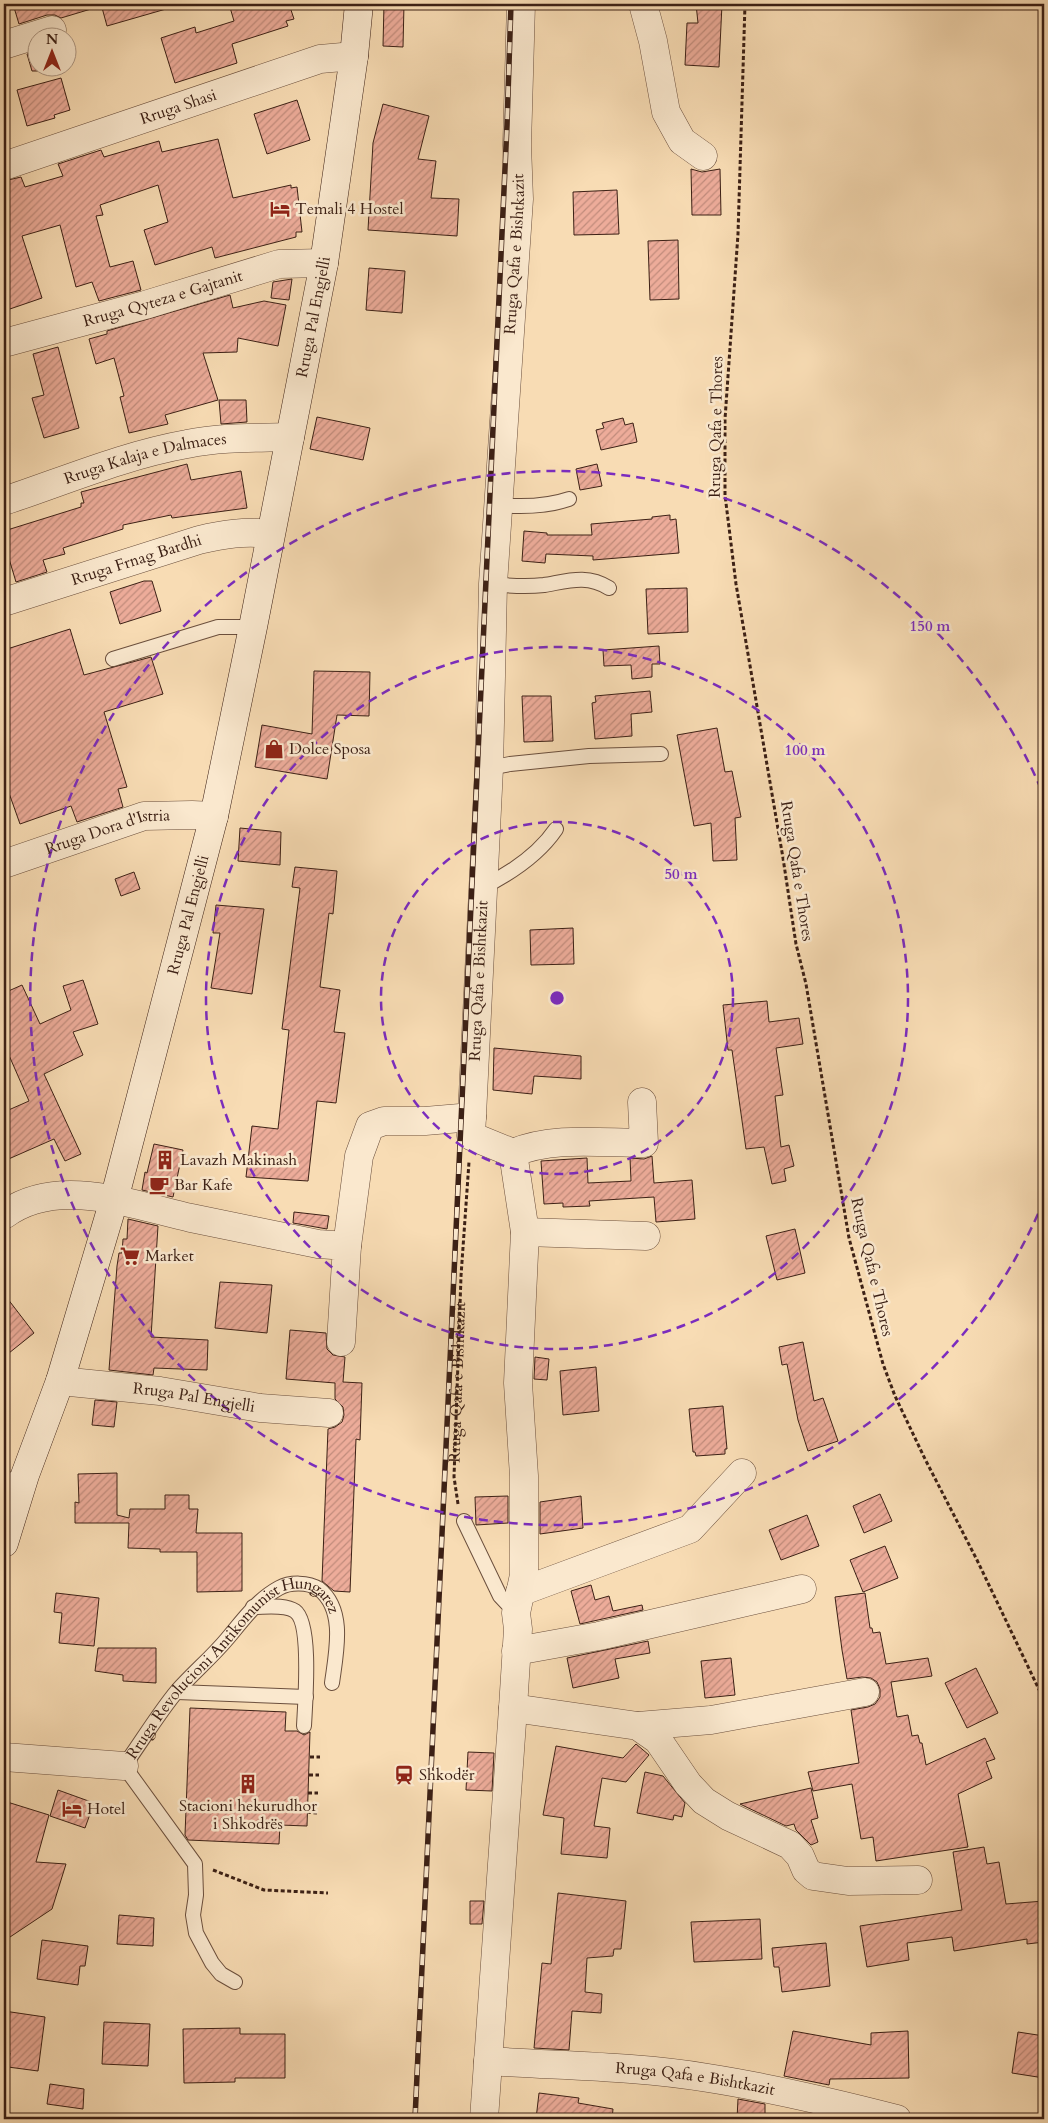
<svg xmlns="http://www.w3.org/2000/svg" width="1048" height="2123" font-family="Cardo,serif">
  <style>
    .building { fill: url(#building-hatch); stroke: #3c2015 }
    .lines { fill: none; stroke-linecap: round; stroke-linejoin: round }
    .lane-casing { stroke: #6b4f3d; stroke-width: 16 }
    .street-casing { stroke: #6b4f3d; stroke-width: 29 }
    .secondary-casing { stroke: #3c2015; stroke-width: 29 }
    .path { stroke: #3c2015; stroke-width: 3; stroke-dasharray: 4 2.5; stroke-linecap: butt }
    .lane { stroke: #fae8ce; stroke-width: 14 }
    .street { stroke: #fae8ce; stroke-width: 28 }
    .secondary { stroke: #fae8ce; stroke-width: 28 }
    .rail-casing { stroke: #3c2015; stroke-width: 5.5 }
    .rail { stroke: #fae8ce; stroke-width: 4; stroke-dasharray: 11; stroke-linecap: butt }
    .ring { fill: none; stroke: #7b2cbf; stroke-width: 2.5; stroke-dasharray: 9 6 }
    .labels { text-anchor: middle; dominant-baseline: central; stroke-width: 5; stroke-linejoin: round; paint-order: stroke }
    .street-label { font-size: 16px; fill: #3c2015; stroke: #fae8ce }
    .poi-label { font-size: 16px; fill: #3c2015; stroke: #fae8ce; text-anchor: start }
    .centre { fill: #7b2cbf; stroke: #fae8ce; stroke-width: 2.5 }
    .ring-label { font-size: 15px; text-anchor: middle; font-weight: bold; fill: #7b2cbf; stroke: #fae8ce; stroke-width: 5; stroke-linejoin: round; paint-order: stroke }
  </style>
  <defs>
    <pattern id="building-hatch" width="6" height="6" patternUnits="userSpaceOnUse" patternTransform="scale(1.25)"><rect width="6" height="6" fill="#edac9a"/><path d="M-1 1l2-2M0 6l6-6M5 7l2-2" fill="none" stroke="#c18c7c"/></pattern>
  </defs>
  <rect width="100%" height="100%" fill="#f8dcb4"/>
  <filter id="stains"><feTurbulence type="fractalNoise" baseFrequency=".004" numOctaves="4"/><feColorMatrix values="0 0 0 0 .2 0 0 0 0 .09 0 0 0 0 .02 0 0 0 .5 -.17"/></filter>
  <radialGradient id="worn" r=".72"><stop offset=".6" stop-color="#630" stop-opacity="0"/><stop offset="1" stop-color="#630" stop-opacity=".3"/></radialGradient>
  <!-- building -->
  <path class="building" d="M 13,4 L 91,4 L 91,9 L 61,18 L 55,15 L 47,15 L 19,24 Z
    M 101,4 L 165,4 L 166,9 L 107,26 Z
    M 229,4 L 289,4 L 294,19 L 286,21 L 288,26 L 232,44 L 237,63 L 175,83 L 161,38 L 195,27 L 196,33 L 234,21 Z
    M 384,4 L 404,4 L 403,47 L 383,46 Z
    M 696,4 L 722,4 L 719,67 L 685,65 L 687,23 L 698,23 Z
    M 38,51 L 38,71 L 32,71 L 27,54 Z
    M 61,78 L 70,110 L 54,115 L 55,118 L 27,126 L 17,90 Z
    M 297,100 L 310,140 L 267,154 L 254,114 Z
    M 383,104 L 429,116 L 418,159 L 436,161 L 431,198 L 459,199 L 457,236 L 368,230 L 373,143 Z
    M 218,139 L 233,198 L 291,185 L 291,188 L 297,187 L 302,232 L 296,232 L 296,237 L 215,258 L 212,247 L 155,265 L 144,230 L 168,222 L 158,185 L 100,205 L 103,215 L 96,216 L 110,267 L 133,261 L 141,290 L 99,301 L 92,282 L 76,287 L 60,225 L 22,236 L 42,298 L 4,311 L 4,181 L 21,177 L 25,187 L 63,176 L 58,164 L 101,150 L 104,157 L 159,141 L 162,152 Z
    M 691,169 L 702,172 L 720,169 L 721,215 L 692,215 Z
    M 617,190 L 619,234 L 574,235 L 573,192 Z
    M 678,240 L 679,299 L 650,300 L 648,241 Z
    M 369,268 L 405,271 L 402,313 L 366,310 Z
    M 292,279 L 289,300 L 271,298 L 273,282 Z
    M 230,295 L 233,308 L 264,301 L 286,305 L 278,346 L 238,338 L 237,352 L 203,353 L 218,400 L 165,415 L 168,424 L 129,433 L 120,397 L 124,396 L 114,358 L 96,364 L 89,339 L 107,334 L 107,331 Z
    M 58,347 L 79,428 L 44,438 L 32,398 L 44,395 L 33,354 Z
    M 219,400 L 246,400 L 247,422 L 221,424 Z
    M 317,417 L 370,428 L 363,460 L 310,449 Z
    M 623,418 L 625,425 L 633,423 L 637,442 L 601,450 L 596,430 L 604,428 L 602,423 Z
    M 187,464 L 191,480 L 241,471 L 247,508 L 172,518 L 171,515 L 123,525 L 123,529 L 63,548 L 65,554 L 43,560 L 47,572 L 16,582 L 4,542 L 4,531 L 81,507 L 81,503 L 84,503 L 81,492 Z
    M 597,464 L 602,486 L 580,490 L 576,469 Z
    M 670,515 L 670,520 L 676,519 L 679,553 L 593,560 L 593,556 L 546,554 L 545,563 L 522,561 L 524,531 L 547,533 L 547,535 L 592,535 L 591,524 L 652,519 L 652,517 Z
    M 144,581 L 152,581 L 161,611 L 120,624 L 110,592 Z
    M 687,588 L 688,632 L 648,634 L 646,589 Z
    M 70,629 L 84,675 L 151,657 L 163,694 L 104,712 L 127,787 L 118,789 L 123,807 L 77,822 L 71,806 L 20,824 L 4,779 L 4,650 Z
    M 659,646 L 660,664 L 652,664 L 652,677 L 632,679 L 631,665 L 604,666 L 603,650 Z
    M 314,671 L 370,672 L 369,716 L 337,715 L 327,779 L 255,767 L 262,725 L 312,734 Z
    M 650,691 L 652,712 L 631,714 L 632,736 L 595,739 L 592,703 L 596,702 L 595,696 Z
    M 522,696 L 551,696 L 553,741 L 524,742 Z
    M 717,728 L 725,772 L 732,771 L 741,817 L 735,818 L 737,860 L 713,861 L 711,823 L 694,826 L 677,735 Z
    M 240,828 L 281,832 L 280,865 L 238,861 Z
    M 295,867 L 337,871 L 333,914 L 329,913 L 320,987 L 340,990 L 334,1032 L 345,1033 L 336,1103 L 317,1101 L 308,1181 L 246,1177 L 252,1126 L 278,1129 L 289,1030 L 282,1029 L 300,888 L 292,887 Z
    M 134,872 L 140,889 L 121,896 L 115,879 Z
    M 216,905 L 264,909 L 252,994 L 211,988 L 220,933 L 213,933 Z
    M 573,928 L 574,964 L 531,965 L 530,930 Z
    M 83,980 L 98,1024 L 73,1032 L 83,1055 L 44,1074 L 81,1154 L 65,1161 L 54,1139 L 4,1161 L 4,1112 L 29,1101 L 4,1044 L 4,993 L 22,985 L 40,1024 L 71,1010 L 63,986 Z
    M 767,1001 L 769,1022 L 799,1018 L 803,1044 L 776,1048 L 783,1095 L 775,1096 L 781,1147 L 789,1145 L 794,1166 L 784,1169 L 786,1181 L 772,1184 L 764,1147 L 746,1149 L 732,1050 L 728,1050 L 723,1005 Z
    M 494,1048 L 581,1056 L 581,1079 L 534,1076 L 532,1094 L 493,1090 Z
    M 154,1144 L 183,1150 L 173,1197 L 142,1190 L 145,1172 L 147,1173 Z
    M 652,1156 L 654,1183 L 692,1180 L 695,1219 L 656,1222 L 654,1197 L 589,1201 L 590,1206 L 563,1207 L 563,1203 L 544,1204 L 541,1161 L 587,1158 L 588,1183 L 631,1181 L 630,1158 L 644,1159 Z
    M 294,1212 L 329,1216 L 327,1229 L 293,1223 Z
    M 128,1219 L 158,1226 L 151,1337 L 208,1340 L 207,1370 L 154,1368 L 153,1375 L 109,1370 L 117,1266 L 119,1253 L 122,1253 L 123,1239 L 127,1239 Z
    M 795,1229 L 805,1273 L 777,1280 L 766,1236 Z
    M 220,1282 L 272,1285 L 267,1333 L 215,1328 Z
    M 4,1294 L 34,1333 L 4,1357 Z
    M 290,1330 L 326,1333 L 327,1349 L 333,1355 L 345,1357 L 343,1382 L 362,1383 L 360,1440 L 356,1439 L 350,1592 L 334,1591 L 322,1581 L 328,1429 L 335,1427 L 342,1422 L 344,1415 L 343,1407 L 335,1399 L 335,1383 L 286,1379 Z
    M 803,1342 L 814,1401 L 823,1398 L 838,1441 L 808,1451 L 798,1420 L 787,1364 L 782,1365 L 779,1347 Z
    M 535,1357 L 549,1359 L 547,1380 L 534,1379 Z
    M 596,1367 L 599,1411 L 563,1415 L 560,1371 Z
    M 95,1400 L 117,1402 L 114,1427 L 92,1425 Z
    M 723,1406 L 727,1449 L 725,1449 L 725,1454 L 696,1456 L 695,1452 L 693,1452 L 689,1409 Z
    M 117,1473 L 117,1515 L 129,1518 L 130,1509 L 165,1509 L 165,1495 L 189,1495 L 189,1509 L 198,1509 L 196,1533 L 242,1533 L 242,1591 L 197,1592 L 197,1552 L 160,1552 L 160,1549 L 128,1548 L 129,1523 L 75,1523 L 75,1502 L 79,1503 L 78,1474 Z
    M 880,1494 L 892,1521 L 864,1533 L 853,1506 Z
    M 508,1496 L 508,1523 L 476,1525 L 475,1497 Z
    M 581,1496 L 583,1528 L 540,1534 L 540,1502 Z
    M 807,1515 L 819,1546 L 781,1560 L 769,1530 Z
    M 885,1546 L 898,1578 L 863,1592 L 850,1560 Z
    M 591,1585 L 595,1600 L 609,1596 L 613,1611 L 642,1605 L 643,1610 L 580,1624 L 571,1591 Z
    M 56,1593 L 99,1598 L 94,1646 L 59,1643 L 62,1613 L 54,1612 Z
    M 865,1593 L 870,1628 L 872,1628 L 873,1633 L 880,1632 L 886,1664 L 928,1658 L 932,1676 L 891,1682 L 897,1717 L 908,1715 L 912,1736 L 918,1735 L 920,1743 L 922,1743 L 926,1765 L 985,1738 L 995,1759 L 986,1762 L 992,1778 L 958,1794 L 968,1847 L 876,1861 L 873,1837 L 861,1839 L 852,1784 L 813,1791 L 808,1772 L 859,1763 L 851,1710 L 868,1707 L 875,1704 L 880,1697 L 880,1689 L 877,1682 L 871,1678 L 862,1677 L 847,1679 L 842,1650 L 835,1597 Z
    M 648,1641 L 650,1653 L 615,1659 L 619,1678 L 573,1688 L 567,1658 Z
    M 98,1648 L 156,1648 L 156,1683 L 123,1681 L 123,1675 L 95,1671 Z
    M 731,1658 L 735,1695 L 705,1698 L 701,1661 Z
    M 976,1668 L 998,1713 L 967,1728 L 945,1683 Z
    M 190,1708 L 286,1712 L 285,1731 L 297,1731 L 304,1735 L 310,1732 L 307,1826 L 280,1825 L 279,1844 L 188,1840 L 185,1835 Z
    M 636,1744 L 649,1755 L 626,1782 L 602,1778 L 594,1826 L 610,1828 L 607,1858 L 561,1854 L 564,1818 L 543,1815 L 556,1746 L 623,1758 Z
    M 468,1752 L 494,1753 L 492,1791 L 466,1790 Z
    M 645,1772 L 663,1776 L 685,1803 L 682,1817 L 674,1815 L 673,1820 L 637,1813 Z
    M 811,1788 L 818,1818 L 811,1820 L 818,1842 L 811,1845 L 796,1830 L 794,1824 L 786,1826 L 740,1804 Z
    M 58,1790 L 94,1803 L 85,1828 L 50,1816 Z
    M 4,1801 L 49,1815 L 36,1862 L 66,1864 L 52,1909 L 4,1941 Z
    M 984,1847 L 987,1864 L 999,1862 L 1006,1904 L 1044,1901 L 1044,1942 L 1027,1944 L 1027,1939 L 954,1951 L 952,1937 L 907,1943 L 909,1960 L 867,1967 L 860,1926 L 962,1910 L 953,1852 Z
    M 558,1893 L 626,1901 L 621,1949 L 614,1949 L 613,1956 L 587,1958 L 585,1992 L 602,1994 L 601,2013 L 572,2011 L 569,2050 L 534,2048 L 542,1963 L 551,1964 Z
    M 470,1901 L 484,1901 L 482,1924 L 470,1924 Z
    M 119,1915 L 154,1918 L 153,1946 L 117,1944 Z
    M 760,1919 L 762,1959 L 694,1962 L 691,1922 Z
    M 42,1940 L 88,1946 L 85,1966 L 80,1966 L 78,1985 L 37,1979 Z
    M 826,1943 L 830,1986 L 782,1992 L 779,1967 L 774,1967 L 772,1948 Z
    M 4,2011 L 45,2017 L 38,2071 L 8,2067 L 10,2053 L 4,2052 Z
    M 104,2022 L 150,2024 L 148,2066 L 102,2064 Z
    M 240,2028 L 240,2034 L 285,2034 L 285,2078 L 235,2078 L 235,2082 L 184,2083 L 183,2029 Z
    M 793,2031 L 871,2045 L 871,2033 L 908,2031 L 909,2078 L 830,2079 L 829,2085 L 784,2076 Z
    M 1018,2032 L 1044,2036 L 1044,2078 L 1012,2073 Z
    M 50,2084 L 84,2089 L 83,2109 L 47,2104 Z
    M 539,2093 L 579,2098 L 578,2103 L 613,2109 L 612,2119 L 536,2119 Z
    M 738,2099 L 765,2104 L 765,2119 L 737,2119 Z"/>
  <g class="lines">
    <defs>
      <g id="lane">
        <path d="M 498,505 C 522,507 546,507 569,499"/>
        <path d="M 493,584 C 510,586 527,587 544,585 C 568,581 587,574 609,588"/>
        <path d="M 113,659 L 218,627 L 253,627"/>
        <path d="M 489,768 L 510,764 L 589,756 L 661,754"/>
        <path d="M 483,887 C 509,874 539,854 556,829"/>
        <path d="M 4,1482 L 25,1475"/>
        <path d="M 464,1521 L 500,1596 L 516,1613"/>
        <path d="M 253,1607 C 266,1607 285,1604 295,1611 C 312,1623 305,1704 304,1726"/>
        <path d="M 177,1692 L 306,1697"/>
        <path id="s2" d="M 235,1982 L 221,1974 L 212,1963 L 196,1933 L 193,1915 L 196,1895 L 195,1864 L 124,1766 C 142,1741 158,1714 177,1691 C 193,1673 212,1657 227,1639 C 243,1620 257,1600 279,1588 C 290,1582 308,1582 319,1589 C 346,1610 336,1653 332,1683"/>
      </g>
      <g id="street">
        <path d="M 643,4 L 653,41 L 666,112 L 682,141 L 703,156"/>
        <path d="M 4,45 L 52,30"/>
        <path id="s3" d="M 4,166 L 320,59 L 354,56"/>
        <path id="s4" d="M 4,343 L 145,305 L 279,264 L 324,263"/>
        <path id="s5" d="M 4,501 C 64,481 125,455 187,444 C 221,437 256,438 290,437"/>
        <path id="s6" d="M 4,602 L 199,540 C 224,534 245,531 270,534"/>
        <path id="s7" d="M 4,864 L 144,816 L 192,815 L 214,816"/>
        <path d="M 513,1153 C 553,1136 601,1143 644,1143 L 642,1102"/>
        <path d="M 4,1215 C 57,1175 133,1205 191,1218 C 233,1227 276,1235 318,1244 L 347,1246 L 341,1342"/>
        <path d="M 525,1232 L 646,1236"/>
        <path d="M 347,1246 L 359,1156 L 370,1126 L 384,1121 L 425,1121 L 472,1117"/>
        <path id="s8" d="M 60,1381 L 160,1391 L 260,1408 L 329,1413"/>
        <path d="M 520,1592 L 690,1529 L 742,1473"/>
        <path d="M 516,1651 L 599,1636 L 802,1589"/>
        <path d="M 513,1708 L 638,1726 L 658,1740 L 688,1784 L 704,1801 L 728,1816 L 790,1845 L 800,1856 L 806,1870 L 813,1876 L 848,1881 L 918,1880"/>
        <path d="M 638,1726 L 711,1720 L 865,1692"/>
        <path d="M 4,1757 L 124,1766"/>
        <path id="s9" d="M 488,2061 C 561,2066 636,2066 708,2078 C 772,2088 835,2103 897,2119"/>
        <path id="s10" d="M 484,2119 L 513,1708 L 518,1629 L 516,1613 L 524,1575 L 524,1476 L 518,1383 L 525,1232 L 513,1153 L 471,1136 L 489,768 L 493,584 L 519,199 L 517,145 L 521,4"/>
      </g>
      <g id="secondary">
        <path id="s11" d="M 4,1543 L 25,1475 L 60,1381 L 114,1200 L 214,816 L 253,627 L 324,263 L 354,56 L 359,4"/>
      </g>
    </defs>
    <!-- lane casing -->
    <use href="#lane" class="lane-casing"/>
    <!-- street casing -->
    <use href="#street" class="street-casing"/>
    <!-- secondary casing -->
    <use href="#secondary" class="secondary-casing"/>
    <!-- path -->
    <g class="path">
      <path d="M 745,4 L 738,234 L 725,419 L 725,495 L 736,584 L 783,858 L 796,944 L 806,984 L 849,1238 L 883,1364 L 895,1396 L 925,1459 L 977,1560 L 1044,1700"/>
      <path id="s1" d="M 458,1504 L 454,1477 L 461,1276 L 469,1162"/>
      <path d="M 310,1757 L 320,1757"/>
      <path d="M 309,1775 L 319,1775"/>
      <path d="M 308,1793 L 318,1793"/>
      <path d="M 307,1812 L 317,1813"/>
      <path d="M 213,1870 L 264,1890 L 328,1893"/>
    </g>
    <!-- lane -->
    <use href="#lane" class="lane"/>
    <!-- street -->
    <use href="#street" class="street"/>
    <!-- secondary -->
    <use href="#secondary" class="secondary"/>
    <defs>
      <path id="rail" d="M 415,2119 L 507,125 L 511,4"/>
    </defs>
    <!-- rail casing -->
    <use href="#rail" class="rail-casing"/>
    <!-- rail -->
    <use href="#rail" class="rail"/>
  </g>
  <!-- distance rings -->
  <g class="ring">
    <circle cx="557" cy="998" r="176"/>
    <circle cx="557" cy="998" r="351"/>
    <path d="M1044 1200A527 527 0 1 1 1044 796"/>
  </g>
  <!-- icons -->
  <defs>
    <symbol id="hotel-bare" viewBox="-9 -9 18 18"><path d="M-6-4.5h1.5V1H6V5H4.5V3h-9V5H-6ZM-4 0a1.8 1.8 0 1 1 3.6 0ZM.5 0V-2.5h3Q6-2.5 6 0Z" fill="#8f2418" stroke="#fae8ce" stroke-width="2.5" paint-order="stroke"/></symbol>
    <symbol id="shop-bare" viewBox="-9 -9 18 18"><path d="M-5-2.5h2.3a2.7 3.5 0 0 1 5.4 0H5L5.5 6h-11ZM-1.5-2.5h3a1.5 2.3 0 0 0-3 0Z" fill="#8f2418" stroke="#fae8ce" stroke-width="2.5" paint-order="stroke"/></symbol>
    <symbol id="building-bare" viewBox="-9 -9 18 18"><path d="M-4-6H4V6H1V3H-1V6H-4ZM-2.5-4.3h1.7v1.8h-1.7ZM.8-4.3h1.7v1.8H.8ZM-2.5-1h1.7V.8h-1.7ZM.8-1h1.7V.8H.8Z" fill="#8f2418" stroke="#fae8ce" stroke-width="2.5" paint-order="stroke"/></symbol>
    <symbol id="cafe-bare" viewBox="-9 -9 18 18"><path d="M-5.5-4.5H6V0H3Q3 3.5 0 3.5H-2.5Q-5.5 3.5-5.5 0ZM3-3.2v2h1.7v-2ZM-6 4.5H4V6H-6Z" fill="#8f2418" stroke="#fae8ce" stroke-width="2.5" paint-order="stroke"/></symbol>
    <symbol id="supermarket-bare" viewBox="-9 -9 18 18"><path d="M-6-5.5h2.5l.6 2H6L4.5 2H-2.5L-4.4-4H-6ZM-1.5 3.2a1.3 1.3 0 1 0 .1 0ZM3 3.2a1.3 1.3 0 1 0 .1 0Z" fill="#8f2418" stroke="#fae8ce" stroke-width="2.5" paint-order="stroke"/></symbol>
    <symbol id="station-bare" viewBox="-9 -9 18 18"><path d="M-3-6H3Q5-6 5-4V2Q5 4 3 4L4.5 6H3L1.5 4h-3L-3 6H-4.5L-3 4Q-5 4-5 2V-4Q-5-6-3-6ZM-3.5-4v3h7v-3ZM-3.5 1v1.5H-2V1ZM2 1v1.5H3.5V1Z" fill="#8f2418" stroke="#fae8ce" stroke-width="2.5" paint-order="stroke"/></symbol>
  </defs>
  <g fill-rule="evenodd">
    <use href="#hotel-bare" x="266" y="195" width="28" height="28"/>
    <use href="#shop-bare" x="260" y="735" width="28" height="28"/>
    <use href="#building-bare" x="151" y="1146" width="28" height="28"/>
    <use href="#cafe-bare" x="145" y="1171" width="28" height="28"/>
    <use href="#supermarket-bare" x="116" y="1242" width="28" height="28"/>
    <use href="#station-bare" x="390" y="1761" width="28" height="28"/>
    <use href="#building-bare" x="234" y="1770" width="28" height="28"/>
    <use href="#hotel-bare" x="58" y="1795" width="28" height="28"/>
  </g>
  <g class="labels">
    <!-- street labels -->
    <g class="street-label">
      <text stroke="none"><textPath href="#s3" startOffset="184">Rruga Shasi</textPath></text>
      <text stroke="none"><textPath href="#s10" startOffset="1898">Rruga Qafa e Bishtkazit</textPath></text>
      <text stroke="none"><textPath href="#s4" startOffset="165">Rruga Qyteza e Gajtanit</textPath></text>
      <text stroke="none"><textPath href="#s11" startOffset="1266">Rruga Pal Engjelli</textPath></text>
      <text transform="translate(716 427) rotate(-89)">Rruga Qafa e Thores</text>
      <text stroke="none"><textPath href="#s5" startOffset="148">Rruga Kalaja e Dalmaces</textPath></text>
      <text stroke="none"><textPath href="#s6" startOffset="139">Rruga Frnag Bardhi</textPath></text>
      <text stroke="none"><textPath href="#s7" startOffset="109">Rruga Dora d'Istria</textPath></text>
      <text transform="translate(797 871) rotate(81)">Rruga Qafa e Thores</text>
      <text stroke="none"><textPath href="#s11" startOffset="655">Rruga Pal Engjelli</textPath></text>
      <text stroke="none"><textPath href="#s10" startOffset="1170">Rruga Qafa e Bishtkazit</textPath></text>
      <text transform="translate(872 1267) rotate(77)">Rruga Qafa e Thores</text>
      <text stroke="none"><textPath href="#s1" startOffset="122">Rruga Qafa e Bishtkazit</textPath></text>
      <text stroke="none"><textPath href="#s8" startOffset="135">Rruga Pal Engjelli</textPath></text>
      <text stroke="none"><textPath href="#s2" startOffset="414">Rruga Revolucioni Antikomunist Hungarez</textPath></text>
      <text stroke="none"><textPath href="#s9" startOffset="208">Rruga Qafa e Bishtkazit</textPath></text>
    </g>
    <!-- poi labels -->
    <g class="poi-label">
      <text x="295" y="209">Temali 4 Hostel</text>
      <text x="289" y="749">Dolce Sposa</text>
      <text x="180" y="1160">Lavazh Makinash</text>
      <text x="174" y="1185">Bar Kafe</text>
      <text x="145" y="1256">Market</text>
      <text x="419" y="1775">Shkodër</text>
      <text x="248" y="1806" text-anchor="middle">Stacioni hekurudhor<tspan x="248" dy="18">i Shkodrës</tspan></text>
      <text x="87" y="1809">Hotel</text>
    </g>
  </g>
  <circle cx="557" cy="998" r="8" class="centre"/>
  <g class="ring-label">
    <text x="930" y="631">150 m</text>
    <text x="805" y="755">100 m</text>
    <text x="681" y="879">50 m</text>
  </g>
  <!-- margin -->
  <rect width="1048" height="2123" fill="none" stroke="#f8dcb4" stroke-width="20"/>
  <rect x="5" y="5" width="1038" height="2113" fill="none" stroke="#3c2015" stroke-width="2.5"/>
  <rect x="10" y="10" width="1028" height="2103" fill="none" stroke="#3c2015"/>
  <!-- north arrow -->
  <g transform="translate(52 52)"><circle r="24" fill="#fae8ce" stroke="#ae9884"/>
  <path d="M0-4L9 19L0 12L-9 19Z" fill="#8f2418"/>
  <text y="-8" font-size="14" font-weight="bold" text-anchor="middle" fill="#3c2015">N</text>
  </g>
  <rect width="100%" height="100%" filter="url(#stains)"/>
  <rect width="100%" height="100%" fill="url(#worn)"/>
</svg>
